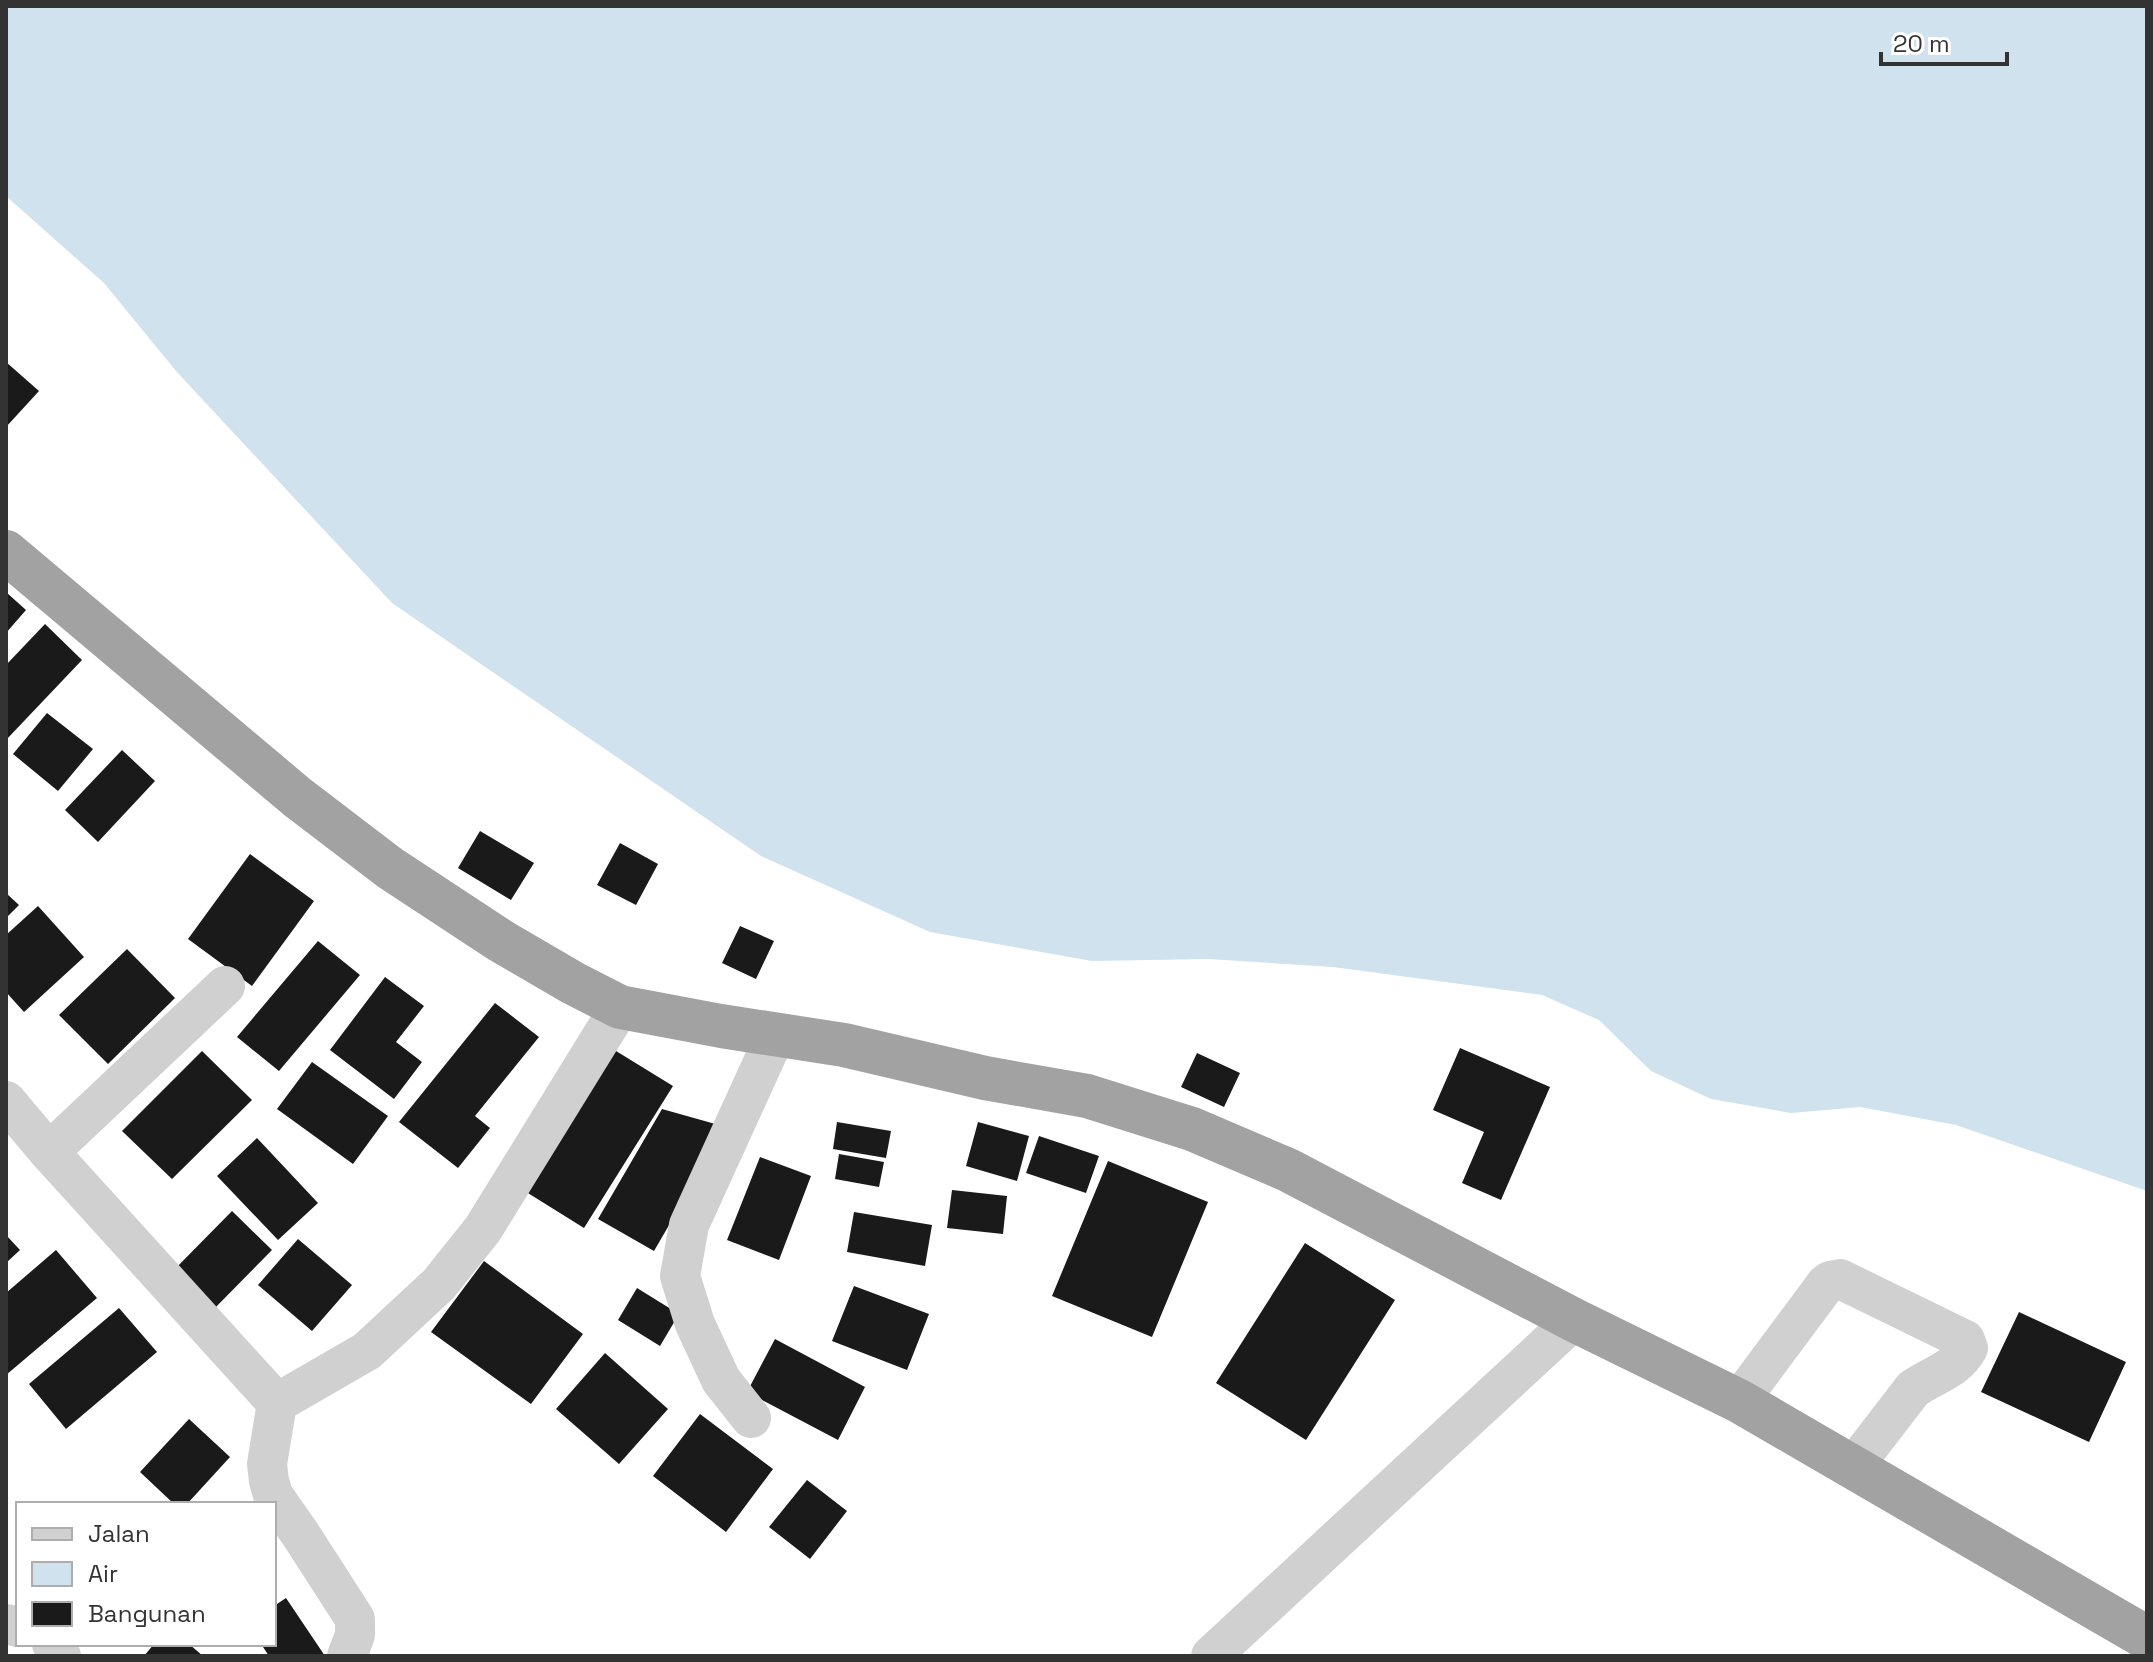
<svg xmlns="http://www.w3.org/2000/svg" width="2153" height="1662" font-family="'Space Grotesk',sans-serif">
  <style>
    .water { fill: #cfe2ee }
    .building { fill: #1a1a1a }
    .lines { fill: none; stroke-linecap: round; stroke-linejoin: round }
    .minor { stroke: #d0d0d0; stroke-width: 40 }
    .trunk { stroke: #a2a2a2; stroke-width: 44 }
  </style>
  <rect width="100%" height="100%" fill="#fff"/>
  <!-- water -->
  <path class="water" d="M 6,6 L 2147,6 L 2147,1191 L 1956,1125 L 1860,1107 L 1791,1113 L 1711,1099 L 1651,1071 L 1599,1020 L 1542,995 L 1333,967 L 1208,959 L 1092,961 L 930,932 L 761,856 L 392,603 L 176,371 L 104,283 L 6,196 Z"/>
  <!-- building -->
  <path class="building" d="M 6,362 L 39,391 L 6,427 Z
    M 6,592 L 26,610 L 6,633 Z
    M 45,624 L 82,660 L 6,740 L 6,665 Z
    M 47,713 L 93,749 L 58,791 L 13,754 Z
    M 122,750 L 155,781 L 98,842 L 65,810 Z
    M 480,831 L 534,863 L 511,900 L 458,868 Z
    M 620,843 L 658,864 L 636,905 L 597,885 Z
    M 250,854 L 314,901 L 252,986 L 188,939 Z
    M 6,893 L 19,905 L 6,918 Z
    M 38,906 L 84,957 L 24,1012 L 6,992 L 6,935 Z
    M 740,926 L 774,941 L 756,979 L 722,963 Z
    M 318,941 L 360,975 L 279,1071 L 237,1037 Z
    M 127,949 L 175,998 L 108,1064 L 59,1015 Z
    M 385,977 L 424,1006 L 396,1042 L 422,1062 L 394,1099 L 330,1050 Z
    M 495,1003 L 539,1037 L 475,1116 L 490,1128 L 458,1168 L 399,1122 Z
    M 603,1043 L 673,1086 L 584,1228 L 515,1185 Z
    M 1460,1048 L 1550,1087 L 1501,1200 L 1462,1183 L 1484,1132 L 1433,1110 Z
    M 202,1051 L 252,1100 L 172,1179 L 122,1131 Z
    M 1197,1053 L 1240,1073 L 1224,1107 L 1181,1087 Z
    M 312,1062 L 388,1116 L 353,1164 L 277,1109 Z
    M 662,1109 L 726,1127 L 654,1251 L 598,1219 Z
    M 837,1122 L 891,1131 L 886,1158 L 833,1149 Z
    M 978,1122 L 1029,1136 L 1017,1181 L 966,1166 Z
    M 1039,1136 L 1099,1156 L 1086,1193 L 1026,1173 Z
    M 257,1138 L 318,1203 L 278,1240 L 217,1176 Z
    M 839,1154 L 884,1162 L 879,1187 L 835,1179 Z
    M 760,1157 L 811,1176 L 779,1260 L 727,1240 Z
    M 1108,1161 L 1208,1202 L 1152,1337 L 1052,1296 Z
    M 952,1190 L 1007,1196 L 1003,1234 L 947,1228 Z
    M 232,1211 L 272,1250 L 212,1311 L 172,1272 Z
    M 854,1212 L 932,1225 L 925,1266 L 847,1252 Z
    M 6,1235 L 20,1250 L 6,1263 Z
    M 298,1239 L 352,1285 L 312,1331 L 258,1285 Z
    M 1305,1243 L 1395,1300 L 1306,1440 L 1216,1383 Z
    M 56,1250 L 97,1298 L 6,1375 L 6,1293 Z
    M 484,1261 L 583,1334 L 531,1404 L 431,1332 Z
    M 854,1286 L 929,1314 L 907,1370 L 832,1341 Z
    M 637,1288 L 679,1314 L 660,1346 L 618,1320 Z
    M 119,1308 L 157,1352 L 66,1429 L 29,1384 Z
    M 2019,1312 L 2126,1362 L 2089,1442 L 1981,1392 Z
    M 775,1339 L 865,1387 L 838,1440 L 747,1392 Z
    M 605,1353 L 668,1409 L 619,1464 L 556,1409 Z
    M 700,1414 L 773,1469 L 726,1532 L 653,1476 Z
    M 189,1419 L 230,1457 L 187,1504 L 174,1504 L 140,1472 Z
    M 807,1480 L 847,1511 L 810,1559 L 769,1527 Z
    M 286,1598 L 325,1656 L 269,1656 L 261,1644 L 274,1644 L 274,1606 Z
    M 154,1644 L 189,1644 L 203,1656 L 144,1656 Z"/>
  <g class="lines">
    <!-- minor -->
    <path class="minor" d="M 6,1101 L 49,1152 L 277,1403 L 367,1351 L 439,1284 L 483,1229 L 620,1007
      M 49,1152 L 225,986
      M 1739,1401 L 1826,1284 L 1830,1281 L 1840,1279 L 1965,1340 L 1968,1348 C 1958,1369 1931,1376 1913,1389 L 1853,1467
      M 277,1403 L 267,1464 L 269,1481 L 273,1495 L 301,1535 L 355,1619 L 355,1635 L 347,1656
      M 751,1418 L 721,1380 L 695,1324 L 680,1276 L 689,1225 L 776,1034
      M 6,1624 L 18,1627
      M 52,1644 L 61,1656
      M 1211,1656 L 1574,1320"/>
    <!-- trunk -->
    <path class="trunk" d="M 6,552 L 297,797 L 390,868 L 501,941 L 573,983 L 620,1007 L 721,1026 L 844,1045 L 985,1078 L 1087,1096 L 1192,1129 L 1288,1170 L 1574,1320 L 1739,1401 L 2147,1638"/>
  </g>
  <!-- border -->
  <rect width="2153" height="1662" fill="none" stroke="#333333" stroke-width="16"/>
  <!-- legend -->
  <rect x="16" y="1502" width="260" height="144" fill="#ffffff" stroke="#adadad" stroke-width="2"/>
  <rect x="32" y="1528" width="40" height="12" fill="#d0d0d0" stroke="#adadad" stroke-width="2"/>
  <text x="88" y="1542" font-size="24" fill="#333333">Jalan</text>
  <rect x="32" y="1562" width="40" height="24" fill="#cfe2ee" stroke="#adadad" stroke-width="2"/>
  <text x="88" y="1582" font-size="24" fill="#333333">Air</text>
  <rect x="32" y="1602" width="40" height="24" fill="#1a1a1a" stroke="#adadad" stroke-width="2"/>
  <text x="88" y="1622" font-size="24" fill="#333333">Bangunan</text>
  <!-- scale -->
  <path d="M1881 52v12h126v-12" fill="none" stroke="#333333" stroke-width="4"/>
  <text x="1893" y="52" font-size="24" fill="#333333" stroke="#ffffff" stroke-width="6" paint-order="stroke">20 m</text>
</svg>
